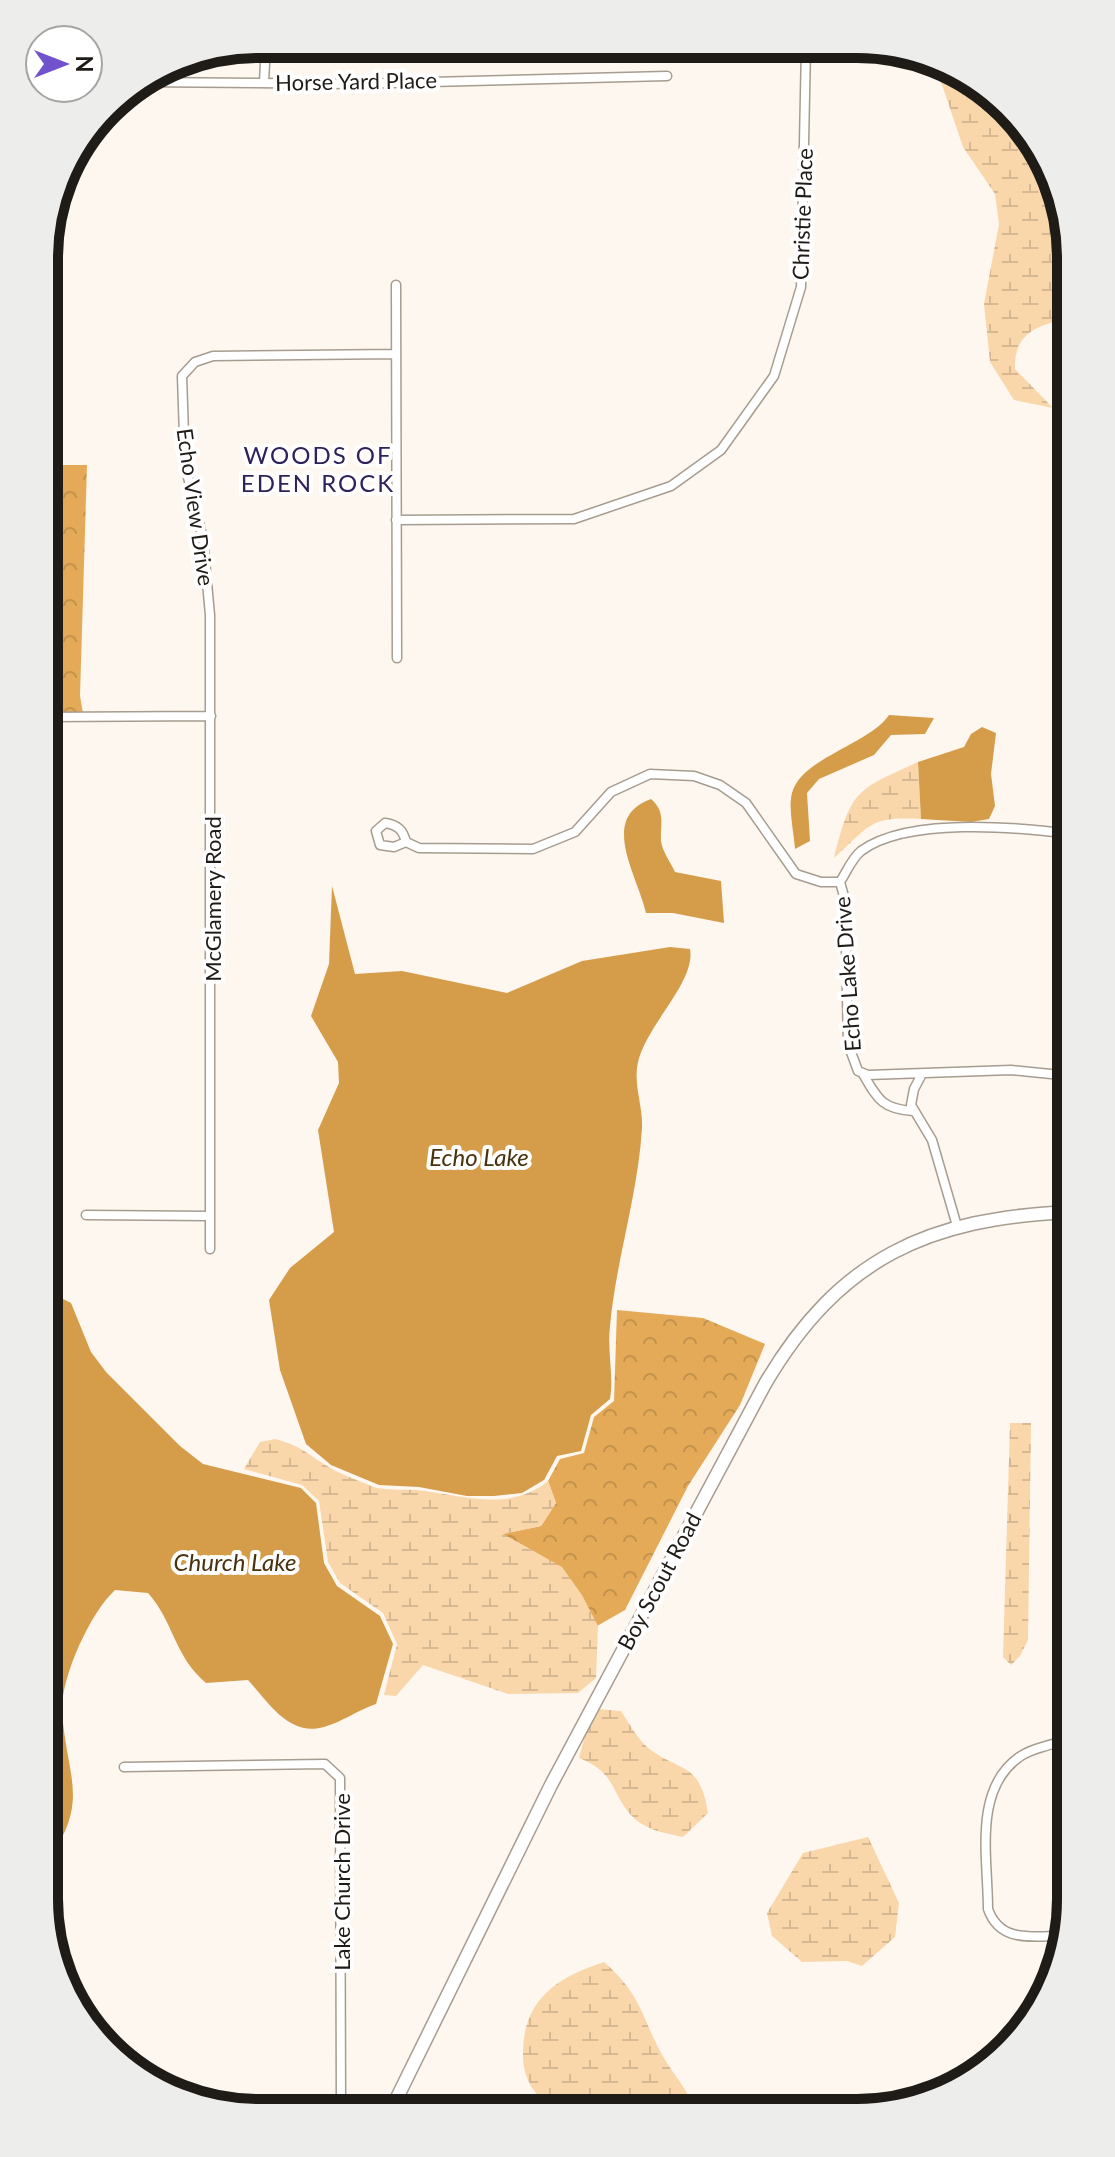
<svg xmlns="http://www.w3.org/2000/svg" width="1115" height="2157" font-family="Lato,sans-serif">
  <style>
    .forest { fill: url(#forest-crowns) }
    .wetland { fill: url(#wetland-marsh) }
    .water { fill: #d59c4a }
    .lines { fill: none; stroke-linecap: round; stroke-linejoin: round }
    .street-casing { stroke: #a69c8f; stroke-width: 11 }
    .secondary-casing { stroke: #a69c8f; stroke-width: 15 }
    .street { stroke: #fff; stroke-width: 8 }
    .secondary { stroke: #fff; stroke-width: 12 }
    .labels { text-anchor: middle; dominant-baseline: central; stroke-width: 8; stroke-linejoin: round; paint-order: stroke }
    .street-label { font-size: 22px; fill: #1f1b16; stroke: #fff }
    .neighbourhood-label { font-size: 24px; letter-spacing: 2px; fill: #30215b; stroke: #fff }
    .water-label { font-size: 24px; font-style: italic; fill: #49320e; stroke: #fff }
    .rim { fill: none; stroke: #1f1b16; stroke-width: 10 }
  </style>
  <defs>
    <pattern id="forest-crowns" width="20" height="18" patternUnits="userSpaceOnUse" patternTransform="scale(2)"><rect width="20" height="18" fill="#e4aa58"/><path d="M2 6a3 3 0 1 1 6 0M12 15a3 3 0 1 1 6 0" fill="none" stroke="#c3924c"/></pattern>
    <pattern id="wetland-marsh" width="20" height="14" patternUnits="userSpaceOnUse" patternTransform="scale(2)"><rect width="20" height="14" fill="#fad7aa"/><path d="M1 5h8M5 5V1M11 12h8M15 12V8" fill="none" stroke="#d6b892"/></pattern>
  </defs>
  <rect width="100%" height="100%" fill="#fef7ef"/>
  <!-- forest -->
  <path class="forest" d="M 46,465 L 87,465 L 80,696 L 83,713 L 45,713 L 45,608 L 54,586 Z
    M 617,1310 L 703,1318 L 765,1344 L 740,1405 L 688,1486 L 625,1610 L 597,1626 C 569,1568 558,1564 502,1534 L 541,1526 L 556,1503 L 548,1481 L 560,1459 L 584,1453 L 594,1417 L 614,1401 Z"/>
  <!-- wetland -->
  <path class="wetland" d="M 920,59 L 999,97 L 1060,190 L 1071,258 L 1071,318 C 1038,325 1014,332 1015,369 L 1053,408 L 1014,400 L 990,362 L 984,304 L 999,224 L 995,194 L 963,147 L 941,82 Z
    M 45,500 L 50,503 C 57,537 58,575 45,608 Z
    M 918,762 L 921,819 C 869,816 871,825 834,858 C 851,790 856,790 918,762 Z
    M 1010,1423 L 1031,1423 L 1028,1640 L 1020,1656 L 1011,1665 L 1003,1657 Z
    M 275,1439 C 304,1447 305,1453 329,1467 C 342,1475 360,1481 374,1487 C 387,1491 403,1489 417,1490 C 462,1495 509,1513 548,1481 L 556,1503 L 541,1526 L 503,1534 L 562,1567 L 582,1595 L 598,1626 L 596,1678 L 578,1693 L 508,1694 L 423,1665 L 396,1696 L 384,1695 L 397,1644 L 383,1613 L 340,1583 L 328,1562 L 319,1501 L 302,1485 L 244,1469 L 260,1442 Z
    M 597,1709 L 621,1711 C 629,1723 637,1738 647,1747 C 679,1773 700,1760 708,1813 L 683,1837 C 664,1833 644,1830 630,1814 C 609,1789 616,1773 579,1758 L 587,1728 Z
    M 868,1837 L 899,1903 L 895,1937 L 862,1966 L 847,1961 L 802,1962 L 772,1936 L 767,1913 L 803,1853 Z
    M 604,1962 C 646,1999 641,2021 667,2063 C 678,2080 690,2093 695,2113 L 556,2112 C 537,2098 523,2081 523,2056 C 522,2001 555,1978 604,1962 Z"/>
  <!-- water -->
  <path class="water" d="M 889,715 L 934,718 L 925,734 L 891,735 L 874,755 L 819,779 L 807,793 L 810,841 L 795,849 C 794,833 788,808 792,793 C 801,758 870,744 889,715 Z
    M 982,727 L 996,733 L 991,774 L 995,806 L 989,819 L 971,822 L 921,819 L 918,762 L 964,747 L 971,734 Z
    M 651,799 C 666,812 660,824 661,841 C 662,851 671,863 675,872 L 721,881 L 724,923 L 673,913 L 646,913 C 638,876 598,818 651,799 Z
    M 332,886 L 355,974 L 402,971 L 507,993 L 582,961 L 670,947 L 690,949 C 696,982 647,1024 638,1062 C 633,1085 643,1105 642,1128 C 638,1195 616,1260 610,1326 C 607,1351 614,1375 610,1399 L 591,1415 L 581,1451 L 557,1456 L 544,1480 L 522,1493 L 494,1496 L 467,1496 L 419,1487 L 379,1485 L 331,1465 L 306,1444 L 280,1370 L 269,1300 L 290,1268 L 334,1232 L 318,1130 L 339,1083 L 338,1062 L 311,1016 L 329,964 Z
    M 45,1290 L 71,1303 L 91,1352 L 106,1372 L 180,1446 L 203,1464 L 301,1488 L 316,1503 L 324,1563 L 337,1586 L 380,1616 L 393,1644 L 376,1704 C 358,1710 342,1722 324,1727 C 289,1737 269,1703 248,1680 L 206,1683 C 174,1656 174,1622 148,1593 L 115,1590 C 90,1613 60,1679 62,1713 C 68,1783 91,1802 44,1866 Z"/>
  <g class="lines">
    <defs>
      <path id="street" d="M 142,82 L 351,84 L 667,76
        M 264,82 L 266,44
        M 396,285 L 397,658
        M 396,520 L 574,519 L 671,486 L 721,450 L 774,376 L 801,287 L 806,47
        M 45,717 L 211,716
        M 406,842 L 394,847 L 380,845 L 376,831 L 385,823 C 398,825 403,830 406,842 L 419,848 L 533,849 L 575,832 L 611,792 L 650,774 L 694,776 L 720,785 L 746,803 L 796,874 L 821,882 L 840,882
        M 863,1074 C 878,1100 883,1109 913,1111
        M 922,1074 L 914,1089 L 911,1105 L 932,1140 L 957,1226
        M 1071,1076 L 1011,1070 L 868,1075 L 858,1071 L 848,1044 L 845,900 L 840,882 C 846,873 852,858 861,851 C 907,817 1016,827 1071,834
        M 86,1215 L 210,1216
        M 210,1249 L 210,615 L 203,539 L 185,465 L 182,376 L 195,362 L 213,356 L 396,354
        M 124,1767 L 325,1764 L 340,1778 L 341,2111
        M 1062,1936 C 1031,1936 1000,1943 988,1909 C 988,1859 973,1791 1018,1758 C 1031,1748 1055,1744 1071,1739"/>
      <path id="secondary" d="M 390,2112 L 551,1785 L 765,1384 C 839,1258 928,1218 1071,1212"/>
    </defs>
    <!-- street casing -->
    <use href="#street" class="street-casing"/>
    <!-- secondary casing -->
    <use href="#secondary" class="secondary-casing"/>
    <!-- street -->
    <use href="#street" class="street"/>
    <!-- secondary -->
    <use href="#secondary" class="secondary"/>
  </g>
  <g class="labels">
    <!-- street labels -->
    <g class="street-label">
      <text transform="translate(356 81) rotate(-1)">Horse Yard Place</text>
      <text transform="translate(802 214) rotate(-88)">Christie Place</text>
      <text transform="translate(196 507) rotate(82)">Echo View Drive</text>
      <text transform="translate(212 899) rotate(-90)">McGlamery Road</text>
      <text transform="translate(847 974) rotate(-94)">Echo Lake Drive</text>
      <text transform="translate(659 1581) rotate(-62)">Boy Scout Road</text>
      <text transform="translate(341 1882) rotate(-90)">Lake Church Drive</text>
    </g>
    <!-- neighbourhood labels -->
    <g class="neighbourhood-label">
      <text x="318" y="454">WOODS OF<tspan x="318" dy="28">EDEN ROCK</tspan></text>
    </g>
    <!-- water labels -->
    <g class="water-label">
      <text x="479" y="1156">Echo Lake</text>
      <text x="235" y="1561">Church Lake</text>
    </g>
  </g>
  <!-- crop -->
  <path d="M0 0H1115V2157H0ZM258 58H857A200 200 0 0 1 1057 258V1899A200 200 0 0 1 857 2099H258A200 200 0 0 1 58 1899V258A200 200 0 0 1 258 58Z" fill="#ededec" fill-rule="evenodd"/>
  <path class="rim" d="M258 58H857A200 200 0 0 1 1057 258V1899A200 200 0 0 1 857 2099H258A200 200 0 0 1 58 1899V258A200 200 0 0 1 258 58Z"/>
  <!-- north arrow -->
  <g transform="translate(64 64) rotate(90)"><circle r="38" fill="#ffffff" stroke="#a5a4a2" stroke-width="2"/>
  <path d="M0-6L14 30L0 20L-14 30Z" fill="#7252cc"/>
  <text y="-12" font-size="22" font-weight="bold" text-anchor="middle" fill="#1f1b16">N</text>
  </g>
</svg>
